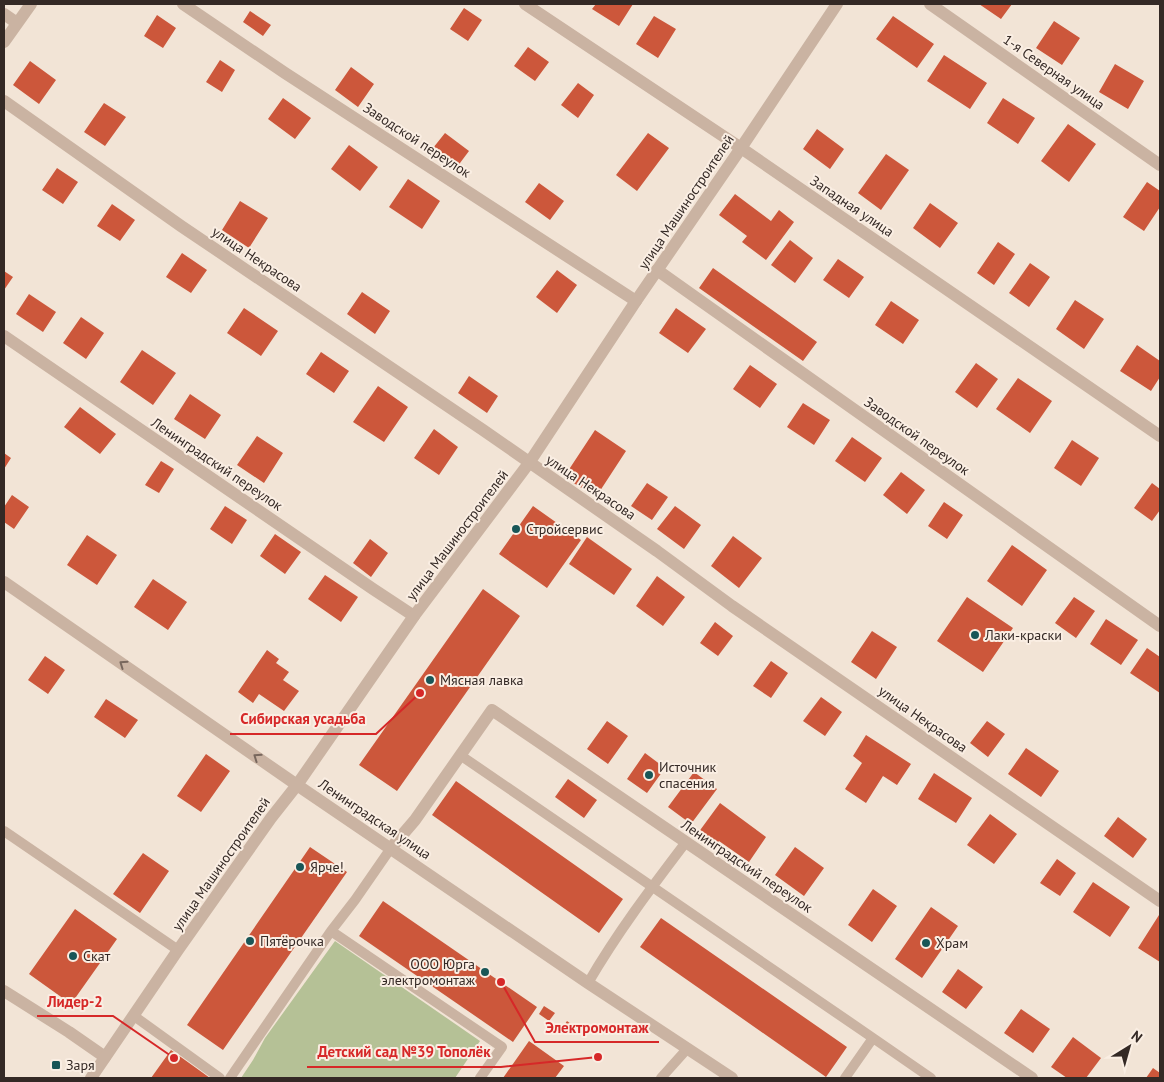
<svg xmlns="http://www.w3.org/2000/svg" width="1164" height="1082" font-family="'PT Sans',sans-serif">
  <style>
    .green { fill: #b5c196 }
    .building { fill: #cc573b }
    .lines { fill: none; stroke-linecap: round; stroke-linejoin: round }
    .service { stroke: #cab3a2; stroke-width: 10 }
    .minor { stroke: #cab3a2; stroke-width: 12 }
    .tertiary { stroke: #cab3a2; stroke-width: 12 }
    .oneway { stroke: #78675d }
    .poi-dot { fill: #195657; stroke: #faeee3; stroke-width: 2 }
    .labels { text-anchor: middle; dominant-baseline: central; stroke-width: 4; stroke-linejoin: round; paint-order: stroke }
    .street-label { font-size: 14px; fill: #342925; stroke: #faeee3 }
    .poi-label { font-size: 14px; fill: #342925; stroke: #faeee3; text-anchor: start }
    .leader { fill: none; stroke: #d62828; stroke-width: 2 }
    .callout-dot { fill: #d62828; stroke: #faeee3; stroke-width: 2 }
    .callout-label { font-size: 15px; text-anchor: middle; font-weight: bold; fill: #d62828; stroke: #faeee3; stroke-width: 4; stroke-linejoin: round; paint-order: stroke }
  </style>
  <rect width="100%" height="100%" fill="#f2e4d6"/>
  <!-- green -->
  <path class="green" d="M 335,941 L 480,1041 L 455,1078 L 241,1078 L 253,1060 L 265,1038 Z"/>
  <!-- building -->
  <path class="building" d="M 596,4 L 633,4 L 619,26 L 592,9 Z
    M 979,4 L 1012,4 L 1001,19 Z
    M 464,8 L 482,20 L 468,41 L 450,29 Z
    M 250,11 L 271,25 L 263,36 L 243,22 Z
    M 157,15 L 176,28 L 163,48 L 144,36 Z
    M 654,16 L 676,29 L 658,58 L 636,44 Z
    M 893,16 L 934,44 L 917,68 L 876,39 Z
    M 1054,21 L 1080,38 L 1062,65 L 1036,48 Z
    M 528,47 L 549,62 L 535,81 L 514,66 Z
    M 944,55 L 987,83 L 970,109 L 927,81 Z
    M 220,60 L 235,70 L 222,92 L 206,82 Z
    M 30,61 L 56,80 L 39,104 L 13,85 Z
    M 1115,64 L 1144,81 L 1128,109 L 1099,92 Z
    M 351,67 L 374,84 L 358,107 L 335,90 Z
    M 578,83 L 594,95 L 578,118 L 561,105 Z
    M 283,98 L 311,118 L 295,139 L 268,119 Z
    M 1003,98 L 1035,118 L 1018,144 L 987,123 Z
    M 104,103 L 126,117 L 105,146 L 84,132 Z
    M 1068,124 L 1096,144 L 1069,182 L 1041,161 Z
    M 817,129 L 844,149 L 830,169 L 803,149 Z
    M 445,133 L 469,151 L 454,171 L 429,153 Z
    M 648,133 L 669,148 L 637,191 L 616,175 Z
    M 349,145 L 378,167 L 360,191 L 331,169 Z
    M 886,154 L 909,170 L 881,210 L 858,193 Z
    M 57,168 L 78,182 L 63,204 L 42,190 Z
    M 408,179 L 440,201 L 422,229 L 389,207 Z
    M 1147,182 L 1160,191 L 1160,207 L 1144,231 L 1123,217 Z
    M 539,183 L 564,201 L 550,220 L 525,202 Z
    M 735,194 L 771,221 L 779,210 L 794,222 L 766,260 L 742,242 L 747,236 L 719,215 Z
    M 240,201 L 268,218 L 249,248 L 222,230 Z
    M 930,203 L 958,223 L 940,248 L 913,228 Z
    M 112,204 L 135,220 L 120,241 L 97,226 Z
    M 790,240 L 813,258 L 795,283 L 771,265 Z
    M 998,242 L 1015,254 L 994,285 L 977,273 Z
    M 182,253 L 207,270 L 191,293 L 166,277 Z
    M 838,259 L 864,277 L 849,298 L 823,280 Z
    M 1030,263 L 1050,277 L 1029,307 L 1009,293 Z
    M 713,268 L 817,342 L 803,361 L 699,288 Z
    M 557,270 L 577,285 L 557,313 L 536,297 Z
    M 4,271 L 13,277 L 4,290 Z
    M 362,292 L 390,311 L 375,334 L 347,314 Z
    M 29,294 L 56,312 L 43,332 L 16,314 Z
    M 1075,300 L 1104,319 L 1084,349 L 1056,329 Z
    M 891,301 L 919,320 L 903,344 L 875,325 Z
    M 244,308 L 278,331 L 261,356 L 227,333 Z
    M 676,308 L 706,329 L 688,353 L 659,333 Z
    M 81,317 L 104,333 L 86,359 L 63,343 Z
    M 1137,345 L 1160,361 L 1160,377 L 1151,391 L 1120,371 Z
    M 142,350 L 176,373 L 153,405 L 120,382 Z
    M 321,352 L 349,371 L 334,393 L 306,374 Z
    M 976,363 L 998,379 L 977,408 L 955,392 Z
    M 750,365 L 777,384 L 760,408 L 733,389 Z
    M 469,376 L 498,396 L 487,413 L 458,393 Z
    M 1018,378 L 1052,401 L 1030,433 L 996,409 Z
    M 378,386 L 408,407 L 384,442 L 353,422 Z
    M 190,394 L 221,415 L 205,439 L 174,419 Z
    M 803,403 L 830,420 L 814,445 L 787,427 Z
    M 80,407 L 116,434 L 100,454 L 64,427 Z
    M 434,429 L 458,447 L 439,475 L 414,458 Z
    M 595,430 L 626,451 L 596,497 L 564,477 Z
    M 257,436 L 283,453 L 264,483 L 237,465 Z
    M 852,437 L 882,458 L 865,482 L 835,461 Z
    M 1072,440 L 1099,458 L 1081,486 L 1054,468 Z
    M 4,453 L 11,458 L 4,469 Z
    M 161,461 L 174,469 L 159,493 L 145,485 Z
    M 901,472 L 925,490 L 907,514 L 883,495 Z
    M 647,483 L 668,497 L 652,520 L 631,506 Z
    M 1152,483 L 1160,489 L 1160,510 L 1152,521 L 1134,508 Z
    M 12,495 L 29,507 L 14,529 L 4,522 L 4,507 Z
    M 944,502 L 963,515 L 947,539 L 928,526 Z
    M 225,506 L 247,520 L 232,544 L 210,529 Z
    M 533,506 L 581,540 L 547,588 L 499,554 Z
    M 675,506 L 701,525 L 684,549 L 657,529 Z
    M 275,534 L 301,552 L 285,574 L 260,556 Z
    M 87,535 L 117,555 L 97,585 L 67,565 Z
    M 733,536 L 762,558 L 739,588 L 711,566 Z
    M 587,537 L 632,569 L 614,595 L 569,564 Z
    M 370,539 L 388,553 L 371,577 L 353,563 Z
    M 1012,545 L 1047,570 L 1022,606 L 987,581 Z
    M 325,575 L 358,597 L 341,622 L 308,599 Z
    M 657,576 L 685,597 L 663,626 L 636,606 Z
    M 153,579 L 187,602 L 168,630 L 134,607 Z
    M 483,589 L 520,616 L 397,791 L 359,765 Z
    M 967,597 L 1013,628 L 983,672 L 937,641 Z
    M 1074,597 L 1095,611 L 1076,638 L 1055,623 Z
    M 1106,619 L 1138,640 L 1121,665 L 1090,644 Z
    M 715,622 L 733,636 L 718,656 L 700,643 Z
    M 872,631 L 897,647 L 876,679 L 851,662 Z
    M 1147,648 L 1160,657 L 1160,693 L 1130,673 Z
    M 267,650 L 279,659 L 276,663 L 289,672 L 283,680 L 299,691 L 284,711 L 259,694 L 253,703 L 238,692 Z
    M 45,656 L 65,670 L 48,694 L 28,680 Z
    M 771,661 L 788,673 L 771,698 L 753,686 Z
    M 821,697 L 842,712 L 825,736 L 803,721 Z
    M 106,699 L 138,720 L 125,738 L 94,717 Z
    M 607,721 L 628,736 L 608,764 L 587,749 Z
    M 987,721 L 1005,734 L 988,757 L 970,743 Z
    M 866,735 L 911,764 L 897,785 L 883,776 L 866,803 L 845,789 L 862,763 L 853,756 Z
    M 1026,748 L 1059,771 L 1041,797 L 1008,774 Z
    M 645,753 L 665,768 L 647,793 L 627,779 Z
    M 206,754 L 230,771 L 201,812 L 177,796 Z
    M 694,772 L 717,789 L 691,824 L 668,807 Z
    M 934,773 L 972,798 L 956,823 L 918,799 Z
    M 568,779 L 597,800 L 584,818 L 555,797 Z
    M 456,781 L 623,899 L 599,933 L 432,815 Z
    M 720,803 L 766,837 L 749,862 L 719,841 L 715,846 L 698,833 Z
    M 990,814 L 1017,834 L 994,864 L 967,845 Z
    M 1118,817 L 1147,839 L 1133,858 L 1104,836 Z
    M 310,847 L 347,872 L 223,1050 L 187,1025 Z
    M 795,847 L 824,868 L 804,896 L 775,875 Z
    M 143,853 L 169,871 L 140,913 L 113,894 Z
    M 1057,859 L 1076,873 L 1060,896 L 1040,883 Z
    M 1093,882 L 1130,907 L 1110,937 L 1073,912 Z
    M 873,889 L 897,906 L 872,942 L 848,925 Z
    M 383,901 L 537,1007 L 513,1042 L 359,936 Z
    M 931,907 L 958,926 L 922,978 L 895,959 Z
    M 75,909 L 117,939 L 71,1004 L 29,974 Z
    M 1159,915 L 1160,916 L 1160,962 L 1138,948 Z
    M 661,918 L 847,1047 L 826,1077 L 640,947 Z
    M 958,969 L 983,987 L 966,1009 L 942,992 Z
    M 544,1006 L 555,1013 L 549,1021 L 539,1014 Z
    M 1021,1009 L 1050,1029 L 1033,1053 L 1004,1033 Z
    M 567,1021 L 575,1027 L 571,1033 L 563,1027 Z
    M 1073,1037 L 1101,1058 L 1086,1078 L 1067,1078 L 1051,1067 Z
    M 529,1041 L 564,1066 L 555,1078 L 503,1078 Z
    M 171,1050 L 210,1078 L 151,1078 Z
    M 1153,1068 L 1160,1073 L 1160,1078 L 1146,1078 Z"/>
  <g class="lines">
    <!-- service -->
    <path class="service" d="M 460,755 L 873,1038 L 931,1078
      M 4,831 L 178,950
      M 331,931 L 502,1047 L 480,1078
      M 588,983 C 617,933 651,888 686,842
      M 134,1016 L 220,1078
      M 230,1078 L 331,931 L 355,900 L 391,848
      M 661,1078 L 687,1049
      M 845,1078 L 873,1038"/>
    <!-- minor -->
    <path class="minor" d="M 183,4 L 285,73 L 636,301
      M 525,4 L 741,148 L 1160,436
      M 930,4 L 1160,165
      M 4,14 L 17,23
      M 4,42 L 31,4
      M 4,101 L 181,226 L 483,430 L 657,551 L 732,606 L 1160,901
      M 657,270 L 1160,626
      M 4,336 L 373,589 L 414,616
      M 391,848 L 415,820 L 492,710 L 1032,1078
      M 4,991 L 69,1032 L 105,1057"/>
    <!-- tertiary -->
    <path class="tertiary" d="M 4,582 L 297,785 L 588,983 L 732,1078
      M 91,1078 L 178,950 L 271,818 L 297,785 L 414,616 L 529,463 L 636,301 L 741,148 L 837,4"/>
  </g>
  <!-- one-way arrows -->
  <defs><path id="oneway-chevron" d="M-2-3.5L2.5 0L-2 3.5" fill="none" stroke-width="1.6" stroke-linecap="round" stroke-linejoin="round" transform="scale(1.25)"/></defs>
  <g class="oneway">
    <use href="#oneway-chevron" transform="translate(123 664) rotate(-145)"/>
    <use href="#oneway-chevron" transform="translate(257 757) rotate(-145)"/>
  </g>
  <!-- markers -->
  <g class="poi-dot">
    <circle cx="516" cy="529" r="5"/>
    <circle cx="975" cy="635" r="5"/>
    <circle cx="430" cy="680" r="5"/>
    <circle cx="649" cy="775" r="5"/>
    <circle cx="300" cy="867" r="5"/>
    <circle cx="250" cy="941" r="5"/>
    <circle cx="926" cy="943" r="5"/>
    <circle cx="73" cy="956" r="5"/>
    <circle cx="485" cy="972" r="5"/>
    <rect x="51" y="1060" width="10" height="10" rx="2.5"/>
  </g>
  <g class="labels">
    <!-- street labels -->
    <g class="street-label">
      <text transform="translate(1054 72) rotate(35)">1-я Северная улица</text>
      <text transform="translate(417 140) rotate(33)">Заводской переулок</text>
      <text transform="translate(686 202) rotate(-56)">улица Машиностроителей</text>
      <text transform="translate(852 206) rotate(34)">Западная улица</text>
      <text transform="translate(257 259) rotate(34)">улица Некрасова</text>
      <text transform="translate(917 436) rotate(35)">Заводской переулок</text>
      <text transform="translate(217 464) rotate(34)">Ленинградский переулок</text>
      <text transform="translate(591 487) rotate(34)">улица Некрасова</text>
      <text transform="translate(457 535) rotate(-53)">улица Машиностроителей</text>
      <text transform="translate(923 719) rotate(35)">улица Некрасова</text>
      <text transform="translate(375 819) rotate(34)">Ленинградская улица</text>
      <text transform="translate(221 864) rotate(-55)">улица Машиностроителей</text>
      <text transform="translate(747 866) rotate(34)">Ленинградский переулок</text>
    </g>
    <!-- poi labels -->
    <g class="poi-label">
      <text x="526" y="529">Стройсервис</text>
      <text x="985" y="635">Лаки-краски</text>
      <text x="440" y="680">Мясная лавка</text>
      <text x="659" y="767">Источник<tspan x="659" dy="16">спасения</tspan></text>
      <text x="310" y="867">Ярче!</text>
      <text x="260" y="941">Пятёрочка</text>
      <text x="936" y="943">Храм</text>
      <text x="83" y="956">Скат</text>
      <text x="475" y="964" text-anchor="end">ООО Юрга<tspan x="475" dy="16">электромонтаж</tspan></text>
      <text x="66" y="1065">Заря</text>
    </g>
  </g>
  <!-- callouts -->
  <path class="leader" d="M420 693L376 734H230M174 1058L113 1016H37M501 982L535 1042H659M598 1057L501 1067H307"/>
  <g class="callout-dot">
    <circle cx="420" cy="693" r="5"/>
    <circle cx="174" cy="1058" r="5"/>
    <circle cx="501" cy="982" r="5"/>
    <circle cx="598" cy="1057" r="5"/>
  </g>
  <g class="callout-label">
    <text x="303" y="724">Сибирская усадьба</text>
    <text x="75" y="1007">Лидер-2</text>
    <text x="597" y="1033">Электромонтаж</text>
    <text x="404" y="1057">Детский сад №39 Тополёк</text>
  </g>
  <!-- border -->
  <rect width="1164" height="1082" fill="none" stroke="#342925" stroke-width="10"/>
  <!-- north arrow -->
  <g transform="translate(1129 1047) rotate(37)" stroke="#faeee3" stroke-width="4" paint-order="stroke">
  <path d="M0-4L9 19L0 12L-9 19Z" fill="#342925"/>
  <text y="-8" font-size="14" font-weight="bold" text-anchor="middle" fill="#342925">N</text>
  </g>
</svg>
